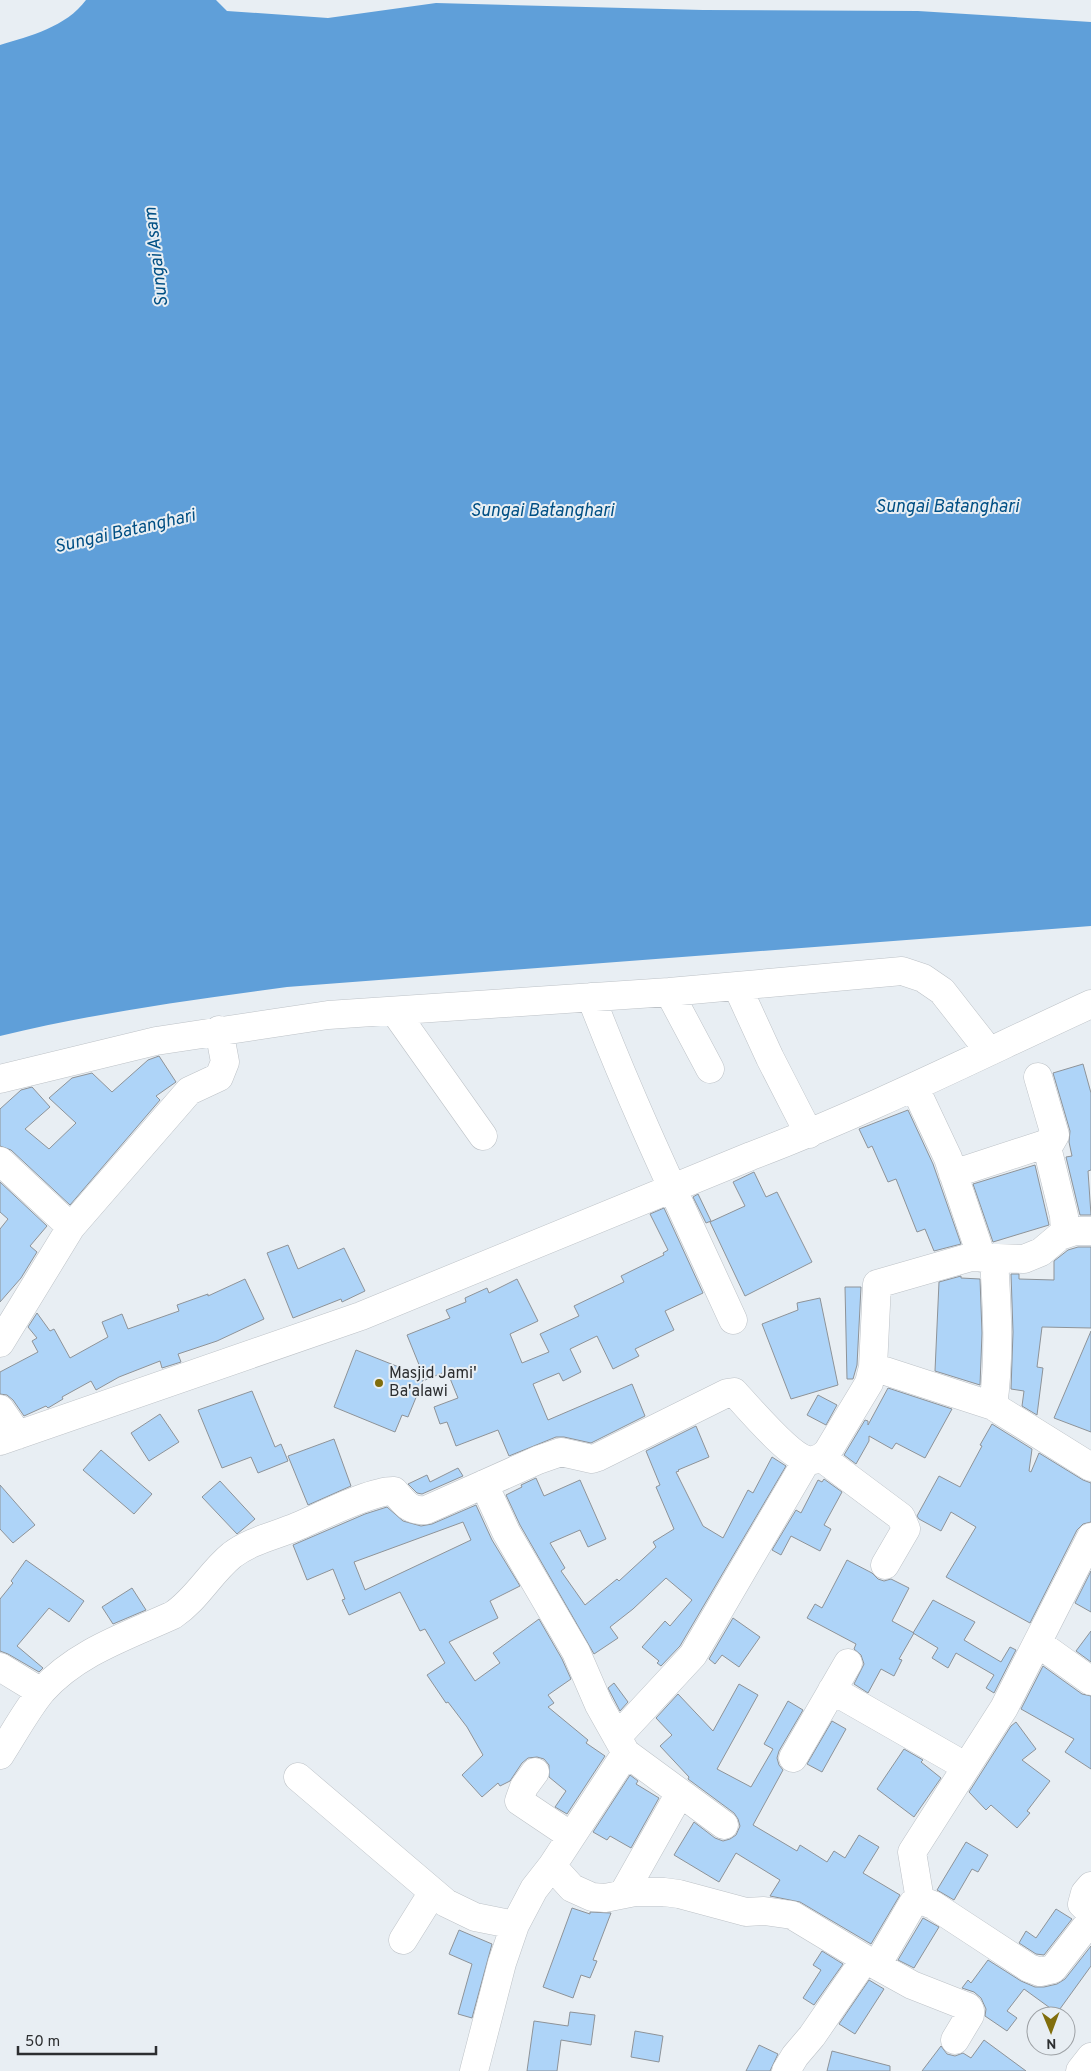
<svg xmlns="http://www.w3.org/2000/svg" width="1091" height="2071" font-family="Overpass,sans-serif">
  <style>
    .water { fill: #5f9fd9 }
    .building { fill: #aed4f8; stroke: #8e9398; fill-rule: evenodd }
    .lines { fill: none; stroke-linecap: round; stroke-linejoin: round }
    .minor-casing { stroke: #bdc2c7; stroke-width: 29 }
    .minor { stroke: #fff; stroke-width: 28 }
    .poi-dot { fill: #816e0c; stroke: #e8eef3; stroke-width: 2 }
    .labels { text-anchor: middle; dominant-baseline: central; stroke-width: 4; stroke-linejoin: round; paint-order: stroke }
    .poi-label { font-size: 16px; fill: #2c2e30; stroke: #e8eef3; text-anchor: start }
    .water-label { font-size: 18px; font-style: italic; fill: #004f84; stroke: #e8eef3 }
  </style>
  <rect width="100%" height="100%" fill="#e8eef3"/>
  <!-- water -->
  <path class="water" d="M 86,0 L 216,0 L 227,11 L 328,18 L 436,3 L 703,10 L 918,11 L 1091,22 L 1091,926 L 287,987 C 190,1000 94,1013 0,1036 L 0,45 C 30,36 66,27 86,0 Z"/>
  <!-- building -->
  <path class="building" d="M 159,1056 L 176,1082 L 156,1096 L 160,1100 L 70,1205 L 11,1150 L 0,1146 L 0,1109 L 21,1090 L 32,1087 L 50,1107 L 25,1129 L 49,1149 L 76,1123 L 49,1098 L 72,1078 L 92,1073 L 112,1092 L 148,1060 Z
    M 1083,1064 L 1091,1093 L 1091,1170 L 1088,1171 L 1091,1215 L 1080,1215 L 1066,1157 L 1072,1156 L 1069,1142 L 1070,1131 L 1053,1073 Z
    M 908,1110 L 933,1164 L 961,1244 L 934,1251 L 925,1229 L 917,1232 L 896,1179 L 888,1182 L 872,1146 L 868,1148 L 859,1129 Z
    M 1035,1165 L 1049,1225 L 993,1242 L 973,1184 Z
    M 754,1172 L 766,1197 L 777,1192 L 812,1262 L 745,1296 L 710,1222 L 745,1206 L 733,1182 Z
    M 0,1182 L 47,1226 L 30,1246 L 37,1252 L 21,1278 L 0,1302 L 0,1229 L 8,1219 L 0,1212 Z
    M 698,1194 L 711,1221 L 706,1223 L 693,1197 Z
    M 664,1208 L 703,1293 L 665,1311 L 674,1330 L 635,1349 L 639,1356 L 613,1369 L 597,1336 L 570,1349 L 581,1372 L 563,1381 L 559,1373 L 533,1384 L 548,1420 L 632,1384 L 645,1416 L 591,1443 L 564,1437 L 556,1437 L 509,1456 L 498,1430 L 456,1446 L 447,1422 L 440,1424 L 434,1407 L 458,1398 L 447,1371 L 425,1380 L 424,1378 L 408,1417 L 402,1415 L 395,1432 L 334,1407 L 356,1350 L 424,1377 L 407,1335 L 450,1318 L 446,1310 L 466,1302 L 465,1298 L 487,1288 L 489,1293 L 517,1279 L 538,1321 L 510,1334 L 522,1363 L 549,1352 L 540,1334 L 579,1316 L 574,1306 L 624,1282 L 621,1276 L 664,1255 L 663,1253 L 668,1250 L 650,1214 Z
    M 288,1245 L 298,1269 L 344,1248 L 365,1291 L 342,1302 L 341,1299 L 293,1318 L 267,1253 Z
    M 1078,1247 L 1091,1247 L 1091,1328 L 1042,1327 L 1037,1367 L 1043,1368 L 1037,1415 L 1022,1406 L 1024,1391 L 1011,1389 L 1013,1332 L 1011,1274 L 1019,1274 L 1019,1279 L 1054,1280 L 1054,1261 L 1068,1250 Z
    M 961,1276 L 961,1278 L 980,1279 L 982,1333 L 980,1385 L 935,1371 L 939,1282 Z
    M 245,1279 L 264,1319 L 217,1341 L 178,1354 L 181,1362 L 162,1368 L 160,1361 L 119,1377 L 96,1390 L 91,1381 L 62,1397 L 63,1399 L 48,1408 L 46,1406 L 24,1416 L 13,1400 L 7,1395 L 0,1394 L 0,1372 L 38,1352 L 32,1341 L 37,1338 L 28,1327 L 37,1313 L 50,1331 L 54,1329 L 70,1358 L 108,1337 L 102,1322 L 122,1314 L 128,1329 L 179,1311 L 177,1305 L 208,1294 L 208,1296 Z
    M 845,1287 L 861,1287 L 857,1365 L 853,1379 L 847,1379 Z
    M 820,1298 L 838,1385 L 791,1399 L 762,1324 L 798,1310 L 797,1303 Z
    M 1091,1331 L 1091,1432 L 1054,1418 Z
    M 888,1388 L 952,1409 L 925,1458 L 896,1443 L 892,1449 L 869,1436 L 869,1441 L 856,1464 L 844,1455 L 865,1420 L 868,1421 L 868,1425 Z
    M 252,1391 L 275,1447 L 281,1444 L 288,1461 L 258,1473 L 251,1457 L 222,1468 L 198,1410 Z
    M 818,1395 L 837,1405 L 826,1425 L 807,1415 Z
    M 160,1414 L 179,1442 L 149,1461 L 131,1433 Z
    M 992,1424 L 1032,1449 L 1029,1471 L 1031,1472 L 1039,1453 L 1083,1480 L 1091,1483 L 1091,1522 L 1083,1524 L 1077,1530 L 1030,1623 L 946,1577 L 976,1527 L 951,1512 L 941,1531 L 919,1519 L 917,1516 L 939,1476 L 960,1487 L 982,1446 L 980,1445 Z
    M 696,1426 L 709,1457 L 678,1470 L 679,1471 L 676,1472 L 703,1526 L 723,1538 L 748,1490 L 753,1493 L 772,1457 L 786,1466 L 680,1646 L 661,1666 L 657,1663 L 659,1661 L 642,1647 L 665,1621 L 670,1626 L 692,1600 L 666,1578 L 633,1609 L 610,1627 L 618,1638 L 594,1654 L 520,1525 L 506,1495 L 522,1487 L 521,1485 L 536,1478 L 544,1496 L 580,1480 L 606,1539 L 588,1547 L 580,1530 L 550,1543 L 565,1568 L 561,1571 L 585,1605 L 617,1579 L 619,1581 L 656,1547 L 653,1542 L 674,1529 L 656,1487 L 660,1485 L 646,1451 Z
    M 334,1439 L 351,1486 L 308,1505 L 288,1456 Z
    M 101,1450 L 152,1494 L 134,1514 L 83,1470 Z
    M 458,1468 L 463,1476 L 422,1494 L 417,1493 L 408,1484 L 427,1475 L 430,1482 Z
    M 824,1479 L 842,1492 L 824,1525 L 831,1529 L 820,1551 L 791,1536 L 781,1555 L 772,1550 L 796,1510 L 801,1513 L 818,1480 L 822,1482 Z
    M 220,1481 L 255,1519 L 237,1534 L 202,1497 Z
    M 0,1485 L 35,1525 L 13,1543 L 0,1529 Z
    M 476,1505 L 492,1540 L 520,1586 L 490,1601 L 498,1618 L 449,1642 L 475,1681 L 500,1663 L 493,1653 L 539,1619 L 562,1659 L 571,1679 L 548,1695 L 554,1703 L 548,1707 L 588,1740 L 586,1743 L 605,1756 L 567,1814 L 555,1807 L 566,1791 L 549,1777 L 549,1765 L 544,1759 L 537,1757 L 528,1758 L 522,1763 L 510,1781 L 500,1786 L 498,1783 L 482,1797 L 462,1775 L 483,1755 L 467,1727 L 448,1702 L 446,1703 L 427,1675 L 445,1663 L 425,1629 L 420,1631 L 400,1592 L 349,1615 L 342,1600 L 345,1599 L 333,1569 L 307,1580 L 293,1545 L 365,1514 L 387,1507 L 403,1521 L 421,1526 L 432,1524 ZM 463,1522 L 471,1540 L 365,1590 L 354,1562 Z
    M 26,1560 L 84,1601 L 69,1622 L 49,1608 L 17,1646 L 43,1668 L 39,1672 L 8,1654 L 0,1651 L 0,1599 L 13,1583 L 11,1581 Z
    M 847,1560 L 872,1573 L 878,1579 L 884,1581 L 891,1579 L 909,1588 L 892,1621 L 914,1633 L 899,1659 L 902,1660 L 894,1676 L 881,1669 L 868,1693 L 854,1684 L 864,1664 L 861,1655 L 854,1649 L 856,1644 L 807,1618 L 815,1604 L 822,1608 Z
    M 1091,1571 L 1091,1612 L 1075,1603 Z
    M 132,1588 L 146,1610 L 113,1624 L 102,1607 Z
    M 933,1600 L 975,1622 L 964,1640 L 1001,1662 L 1010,1647 L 1016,1650 L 994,1693 L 986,1688 L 994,1675 L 956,1653 L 948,1668 L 932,1658 L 938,1648 L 913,1633 Z
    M 733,1618 L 760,1637 L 739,1667 L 722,1655 L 715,1664 L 709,1659 Z
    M 1091,1631 L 1091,1662 L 1076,1651 Z
    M 1043,1666 L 1082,1694 L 1091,1696 L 1091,1769 L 1065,1752 L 1074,1739 L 1021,1709 Z
    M 614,1683 L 628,1702 L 620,1711 L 608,1688 Z
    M 739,1684 L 758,1695 L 717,1769 L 751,1787 L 773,1749 L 764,1744 L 788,1701 L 803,1710 L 779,1751 L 777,1758 L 779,1765 L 783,1770 L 753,1825 L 797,1851 L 800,1845 L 827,1862 L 834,1851 L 845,1858 L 859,1835 L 879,1847 L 863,1873 L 900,1895 L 871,1944 L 800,1902 L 770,1896 L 780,1880 L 736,1853 L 719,1882 L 674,1855 L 694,1822 L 715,1838 L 723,1841 L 730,1839 L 736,1835 L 740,1826 L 738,1819 L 734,1813 L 688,1779 L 689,1777 L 660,1746 L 672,1735 L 656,1718 L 678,1694 L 713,1731 Z
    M 832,1721 L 846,1729 L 822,1772 L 807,1764 Z
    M 1016,1722 L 1036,1749 L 1022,1760 L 1050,1781 L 1027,1811 L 1030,1813 L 1017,1828 L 991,1805 L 986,1810 L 969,1792 L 1011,1726 Z
    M 904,1749 L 923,1760 L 921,1762 L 941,1778 L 914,1817 L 877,1789 Z
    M 630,1775 L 638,1781 L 636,1784 L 659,1798 L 631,1848 L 610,1836 L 607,1840 L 593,1832 Z
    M 966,1842 L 988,1855 L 978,1872 L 972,1869 L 954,1900 L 937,1890 Z
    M 572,1908 L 590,1914 L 590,1912 L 611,1913 L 593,1960 L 597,1961 L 590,1978 L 581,1975 L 573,1998 L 543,1987 Z
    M 1056,1909 L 1072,1919 L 1044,1955 L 1036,1954 L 1019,1943 L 1026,1931 L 1036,1938 Z
    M 923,1918 L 939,1927 L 914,1968 L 898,1960 Z
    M 459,1930 L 492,1944 L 472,2018 L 458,2014 L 472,1964 L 449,1954 Z
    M 1091,1946 L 1091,1966 L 1057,2013 L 1024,1989 L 1007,2011 L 1017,2018 L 1007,2031 L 985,2016 L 986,2009 L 981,1998 L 974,1992 L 962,1988 L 968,1980 L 971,1983 L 988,1960 L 1021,1981 L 1035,1987 L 1044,1987 L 1057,1984 L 1065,1979 Z
    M 822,1951 L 843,1964 L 814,2005 L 803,1998 L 821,1970 L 813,1965 Z
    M 869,1980 L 884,1989 L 855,2034 L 839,2024 Z
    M 570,2012 L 595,2015 L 591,2045 L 561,2040 L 557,2071 L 527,2071 L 534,2021 L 568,2026 Z
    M 635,2031 L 663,2036 L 659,2062 L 631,2057 Z
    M 984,2040 L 1026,2071 L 922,2071 L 941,2046 L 947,2054 L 955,2056 L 963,2053 L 971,2058 Z
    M 759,2045 L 778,2054 L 770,2071 L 746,2071 Z
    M 832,2051 L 890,2066 L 890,2071 L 827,2071 Z"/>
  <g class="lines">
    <defs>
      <path id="minor" d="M 737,986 L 770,1058 L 809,1134
        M 669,992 L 710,1069
        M 591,997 C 633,1107 684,1213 733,1320
        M 395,1012 L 483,1136
        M 0,1079 L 156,1041 L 328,1015 L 669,992 L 902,971 L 923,978 L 942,991 L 989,1051
        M 915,1088 L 948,1158 L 982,1258
        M 1046,1143 L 1064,1216 L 1065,1234
        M 0,1161 L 71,1227
        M 953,1174 L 1051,1142 L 1055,1135 L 1038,1077
        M 1091,1231 L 1075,1231 L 1060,1236 L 1041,1252 L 1024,1259 L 971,1257 L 877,1284 L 873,1367 L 993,1406 L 1091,1467
        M 0,1343 L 71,1227 L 189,1091 L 219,1077 L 225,1062 L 219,1030
        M 993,1406 C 1000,1357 997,1308 994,1259
        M 0,1409 L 18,1435
        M 0,1441 L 361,1316 L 751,1156 C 867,1112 978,1056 1091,1004
        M 822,1458 L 901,1517 L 906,1529 L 885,1565
        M 484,1484 L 506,1532 L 576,1652 L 599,1705 L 626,1753 L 724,1825
        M 1038,1643 L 1091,1681
        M 0,1667 L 41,1692
        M 832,1690 L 965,1766
        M 617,1737 L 693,1655 L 807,1460
        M 0,1755 C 13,1735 27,1709 42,1691 C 77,1652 127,1636 173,1615 C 197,1599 210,1573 232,1555 C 252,1540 275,1536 298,1526 C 320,1517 372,1490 394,1491 C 404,1502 409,1512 426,1510 L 538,1460 L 561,1452 L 592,1459 L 598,1457 L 727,1393 L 734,1392 C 747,1406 790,1457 808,1460 C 816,1461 823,1457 828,1451 L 869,1383 L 873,1367
        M 793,1758 L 848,1663
        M 535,1772 L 524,1787 L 519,1801 L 571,1836
        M 298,1777 L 446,1903 L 475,1917 L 515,1925
        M 552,1866 L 572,1888 L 592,1897 L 605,1898 L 635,1892 L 664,1892 L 679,1894 L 746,1912 L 764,1911 L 792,1915 L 865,1959
        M 1091,1886 L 1085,1893 L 1082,1904 L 1091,1913
        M 623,1894 L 680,1793
        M 920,1900 L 912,1852 L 1004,1708 L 1091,1537
        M 403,1940 L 433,1892
        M 877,1965 L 913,1903 L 920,1900 L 933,1905 L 1029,1968 L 1040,1972 L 1053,1969 L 1091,1920
        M 474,2071 L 502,1963 L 515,1925 L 534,1889 L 552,1866 L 626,1753
        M 786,2071 L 795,2056 L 812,2036 L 865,1959 L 912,1985 L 968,2007 L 970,2010 L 970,2015 L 955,2040
        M 1080,2071 L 1091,2057"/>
    </defs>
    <!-- minor casing -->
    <use href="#minor" class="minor-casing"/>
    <!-- minor -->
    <use href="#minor" class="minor"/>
  </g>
  <!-- markers -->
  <circle class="poi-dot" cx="379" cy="1383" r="5"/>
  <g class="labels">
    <!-- poi labels -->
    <g class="poi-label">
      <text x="389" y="1374">Masjid Jami'<tspan x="389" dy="18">Ba'alawi</tspan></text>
    </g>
    <!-- water labels -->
    <g class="water-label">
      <text transform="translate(157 257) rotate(-97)">Sungai Asam</text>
      <text x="947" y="507">Sungai Batanghari</text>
      <text x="542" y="511">Sungai Batanghari</text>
      <text transform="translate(125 532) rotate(-13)">Sungai Batanghari</text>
    </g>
  </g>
  <!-- north arrow -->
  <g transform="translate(1051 2031) rotate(179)"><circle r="24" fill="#e8eef3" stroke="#9da1a5"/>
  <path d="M0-4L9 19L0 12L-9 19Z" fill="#816e0c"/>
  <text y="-8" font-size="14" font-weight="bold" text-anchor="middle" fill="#2c2e30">N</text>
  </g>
  <!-- scale -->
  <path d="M18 2046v8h138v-8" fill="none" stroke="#2c2e30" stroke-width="2.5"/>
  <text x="25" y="2046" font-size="15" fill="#2c2e30" stroke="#e8eef3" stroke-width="4" paint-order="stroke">50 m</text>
</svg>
